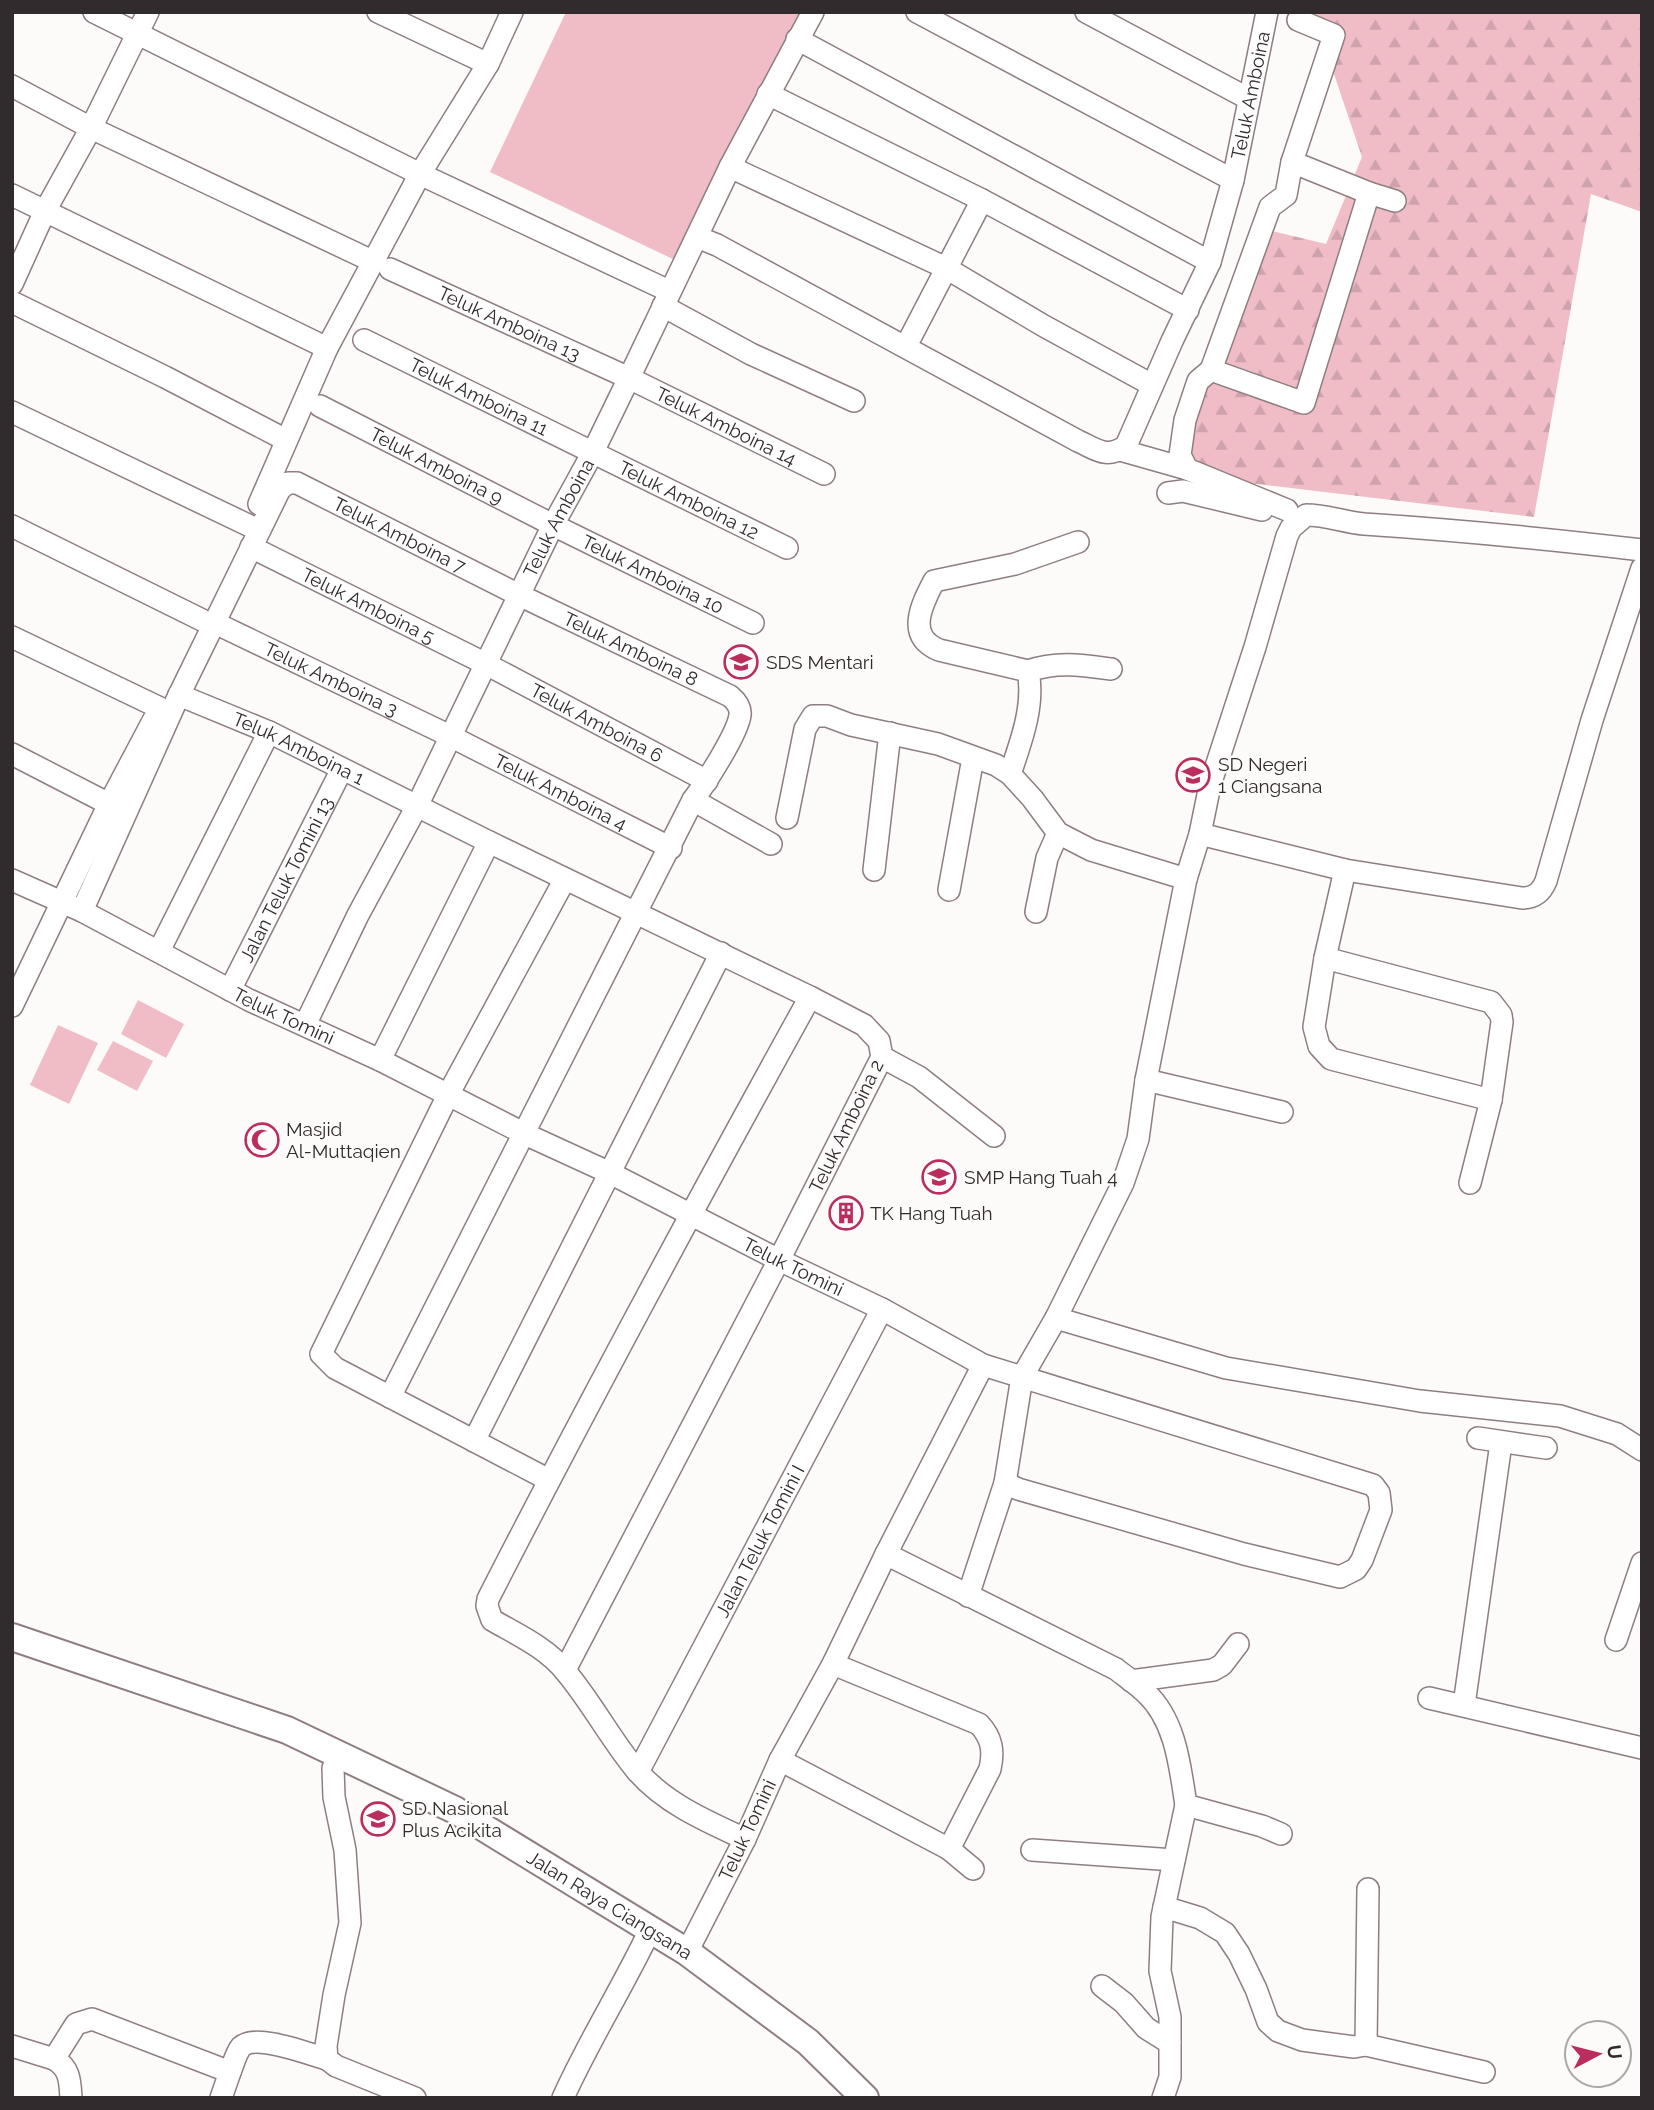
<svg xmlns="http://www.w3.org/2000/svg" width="1654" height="2110" font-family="Raleway,sans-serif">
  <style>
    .forest { fill: url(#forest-firs) }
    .park { fill: #f0bdc7 }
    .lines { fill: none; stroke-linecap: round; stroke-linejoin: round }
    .minor-casing { stroke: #8e7e81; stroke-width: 24 }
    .major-casing { stroke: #8e7e81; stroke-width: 30 }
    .minor { stroke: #fff; stroke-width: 21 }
    .major { stroke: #fff; stroke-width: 26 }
    .labels { text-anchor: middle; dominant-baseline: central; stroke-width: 5; stroke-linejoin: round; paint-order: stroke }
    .street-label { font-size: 19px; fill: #322b2d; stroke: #fdfafa }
    .poi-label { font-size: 19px; fill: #322b2d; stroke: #fdfafa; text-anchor: start }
  </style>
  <defs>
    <pattern id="forest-firs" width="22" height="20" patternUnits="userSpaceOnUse" patternTransform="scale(1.75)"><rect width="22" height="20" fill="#f0bdc7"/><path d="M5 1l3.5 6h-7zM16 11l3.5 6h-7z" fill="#cea3ab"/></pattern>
  </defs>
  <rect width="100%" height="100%" fill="#fdfafa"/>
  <!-- forest -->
  <path class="forest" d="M 1313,12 L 1642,12 L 1642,212 L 1591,194 L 1534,517 L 1181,475 L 1252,226 L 1326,244 L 1362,157 Z"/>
  <!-- park -->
  <path class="park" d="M 566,12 L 802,12 L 677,261 L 490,172 Z
    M 138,1000 L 184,1024 L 166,1058 L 121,1034 Z
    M 58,1025 L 98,1043 L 69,1104 L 30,1085 Z
    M 113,1041 L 153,1061 L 137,1091 L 97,1070 Z"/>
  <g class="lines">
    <defs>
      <g id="minor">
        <path d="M 94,12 L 420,174 L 669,291"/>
        <path d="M 378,12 L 488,64"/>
        <path d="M 917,12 L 1233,180"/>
        <path d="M 1086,12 L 1249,99"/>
        <path d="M 797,39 L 1210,262"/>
        <path d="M 12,86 L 91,128 L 372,261"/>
        <path d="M 768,94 L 982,200 L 1188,310"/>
        <path d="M 1292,162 L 1334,35 L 1298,20"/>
        <path d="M 730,167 L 946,268 L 1044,326 L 1152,385"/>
        <path d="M 12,195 L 327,348"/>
        <path id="s1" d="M 697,237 L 717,245 L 1078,441 C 1098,450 1106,459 1126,446 L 1172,341 L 1210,262 L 1233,180 L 1267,12"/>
        <path id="s2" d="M 390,269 L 629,378 L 824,474"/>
        <path d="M 12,284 L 45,211 L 91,128 L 148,12"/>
        <path d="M 12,302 L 165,377 L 286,440"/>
        <path d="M 663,306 L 751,354 L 854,401"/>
        <path id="s3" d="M 364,340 L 787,548"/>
        <path d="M 906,346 L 982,200"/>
        <path d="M 1211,370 L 1304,403 L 1369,193 L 1395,201"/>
        <path id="s4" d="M 320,406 L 553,525 L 753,623"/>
        <path d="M 12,412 L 250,526"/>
        <path d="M 1120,450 L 1187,469"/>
        <path d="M 1168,493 L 1183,491 L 1262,510"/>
        <path d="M 259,504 L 327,348 L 420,174 L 488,64 L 512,12"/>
        <path d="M 1287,510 L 1187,469 L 1180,455 L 1185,420 L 1198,381 L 1211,370 L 1270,207 L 1286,195 L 1292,162 L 1369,193"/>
        <path d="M 12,526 L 202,620"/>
        <path id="s5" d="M 251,547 L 486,664 L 707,781"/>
        <path id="s6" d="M 213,622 L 450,736 L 671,848"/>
        <path d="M 12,637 L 160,708"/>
        <path d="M 1028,671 C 1057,661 1082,665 1111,669"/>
        <path id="s7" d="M 179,695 L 269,732 L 489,842 L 810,997 L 864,1025 L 879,1041 L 882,1057 L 779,1260 L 565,1670"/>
        <path d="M 12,754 L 109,804"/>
        <path d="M 1010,774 C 1021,742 1035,705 1028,671 L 939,650 C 906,636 921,606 934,581 L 1015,564 L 1078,542"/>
        <path d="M 693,800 L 771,844"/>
        <path d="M 787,818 L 805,729 L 813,716 L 827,716 L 851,725 L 938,744 L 996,765 L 1010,774 L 1032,798 L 1058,833 L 1091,850 L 1186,879"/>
        <path d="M 1200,834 L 1345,870 L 1522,898 C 1534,898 1541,893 1546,881 L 1592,720 L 1642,568"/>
        <path d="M 874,870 L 890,733"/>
        <path d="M 1345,870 L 1325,958 L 1314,1027 L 1319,1046 L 1331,1059 L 1491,1100"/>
        <path id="s8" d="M 12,880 L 82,911 L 249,1000 L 380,1060 L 525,1134 L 610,1173 L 779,1260 L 882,1309 L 983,1365 L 886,1554 L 833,1664 L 780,1760 L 745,1839 L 687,1952"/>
        <path d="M 949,890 L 973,758"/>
        <path id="s9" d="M 82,911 L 179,695 L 280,489 L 288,483 L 297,483 L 519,595 L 730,696 C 736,701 741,707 740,715 C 738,733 705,784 693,800 L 390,1397"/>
        <path d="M 1036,912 L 1047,858 L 1058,833"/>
        <path d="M 159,951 L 269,732"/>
        <path d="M 1325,958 L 1491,1002 L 1501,1015 L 1502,1022 L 1491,1100 L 1470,1183"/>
        <path id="s10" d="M 230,990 L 342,769"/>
        <path d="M 12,1006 L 109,804 L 154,719"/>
        <path id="s11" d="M 305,1025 L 358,915 L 417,806 L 553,525 L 592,454 L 629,378 L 730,167 L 813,12"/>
        <path d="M 882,1057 L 919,1077 L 994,1136"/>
        <path d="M 380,1060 L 489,842"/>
        <path d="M 1146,1080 L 1282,1112"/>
        <path d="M 1056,1318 L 1226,1368 L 1420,1401 L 1560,1416 L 1617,1434 L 1642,1450"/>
        <path d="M 983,1365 L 1373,1485 L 1379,1493 L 1381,1510 L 1362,1560 L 1356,1569 L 1340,1577 L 1244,1554 L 1018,1489 L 1005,1483"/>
        <path d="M 1478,1438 L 1546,1448"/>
        <path d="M 474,1441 L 721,953"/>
        <path d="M 549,1480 L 335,1368 L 321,1354 L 449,1093 L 565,879"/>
        <path d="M 886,1554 L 1116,1669 C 1126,1677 1137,1684 1146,1693 C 1176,1721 1180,1767 1186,1805 L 1262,1826 L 1281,1834"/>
        <path d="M 968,1596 L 1005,1483 L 1022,1377 L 1056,1318 L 1123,1183 L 1138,1139 L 1146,1080 L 1186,879 L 1200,834 L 1210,785 L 1255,647 L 1287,536 L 1291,528 L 1306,515 C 1326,515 1344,522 1364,524 C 1456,530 1549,539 1642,550"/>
        <path d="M 1616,1640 L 1642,1563"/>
        <path d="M 833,1664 L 979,1724 C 992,1738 994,1751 990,1769 L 949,1849"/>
        <path d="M 1131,1681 L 1213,1670 L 1222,1665 L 1238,1644"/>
        <path d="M 1429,1698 L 1642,1748"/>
        <path d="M 1464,1705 L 1501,1443"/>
        <path d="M 340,1756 L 333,1768 L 334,1797 L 345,1850 L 350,1923 L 334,1995 L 326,2046 L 327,2059 L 336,2066 L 415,2098"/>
        <path d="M 780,1760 L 949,1849 L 973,1869"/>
        <path id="s12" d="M 638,1772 L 882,1309"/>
        <path d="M 745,1839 C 706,1821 666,1804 637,1771 C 611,1740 592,1703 566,1672 C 547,1648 518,1635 492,1620 L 487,1606 L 488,1599 C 592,1396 700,1196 810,997"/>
        <path d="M 1032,1850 L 1174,1860"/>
        <path d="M 1164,1907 L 1200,1918 L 1225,1933 L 1239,1954 L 1256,1989 L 1268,2022 L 1278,2031 L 1302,2040 L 1354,2047 L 1366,2045 L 1484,2072"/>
        <path d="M 1102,1986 L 1124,2003 L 1146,2028 L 1170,2043 L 1170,2077 L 1163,2098"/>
        <path d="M 1170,2043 L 1170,2017 L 1160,1971 L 1162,1917 L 1186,1805"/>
        <path d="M 1366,2045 L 1368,1889"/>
        <path d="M 12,2046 L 54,2059 L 76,2024 L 92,2019 L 230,2072 L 221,2098"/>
        <path d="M 54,2059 C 70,2068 70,2081 71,2098"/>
        <path d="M 230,2072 C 233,2065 236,2053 241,2047 C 256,2033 308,2054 327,2059"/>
        <path d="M 563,2098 C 589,2040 623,1987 650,1930"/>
      </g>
      <g id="major">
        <path id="s13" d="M 12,1637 L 287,1730 L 455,1810 L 687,1952 L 808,2042 L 865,2098"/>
      </g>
    </defs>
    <!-- minor casing -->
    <use href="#minor" class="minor-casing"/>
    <!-- major casing -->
    <use href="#major" class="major-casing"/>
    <!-- minor -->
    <use href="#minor" class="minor"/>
    <!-- major -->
    <use href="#major" class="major"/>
  </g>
  <!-- icons -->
  <defs>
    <symbol id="school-ring" viewBox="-11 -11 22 22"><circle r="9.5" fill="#fdfafa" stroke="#ba2d5f" stroke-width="1.5"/><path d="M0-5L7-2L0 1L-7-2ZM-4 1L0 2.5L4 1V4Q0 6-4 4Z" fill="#ba2d5f"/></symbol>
    <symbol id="mosque-ring" viewBox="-11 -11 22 22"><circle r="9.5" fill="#fdfafa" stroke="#ba2d5f" stroke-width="1.5"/><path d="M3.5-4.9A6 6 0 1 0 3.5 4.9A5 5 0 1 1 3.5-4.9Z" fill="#ba2d5f"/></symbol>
    <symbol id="building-ring" viewBox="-11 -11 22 22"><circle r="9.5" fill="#fdfafa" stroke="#ba2d5f" stroke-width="1.5"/><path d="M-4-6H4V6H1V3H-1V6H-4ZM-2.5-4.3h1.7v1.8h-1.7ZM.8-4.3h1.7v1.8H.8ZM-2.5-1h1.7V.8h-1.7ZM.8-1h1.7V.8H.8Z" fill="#ba2d5f"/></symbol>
  </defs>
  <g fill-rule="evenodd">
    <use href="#school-ring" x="722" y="643" width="38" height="38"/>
    <use href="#school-ring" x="1174" y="756" width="38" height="38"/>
    <use href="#mosque-ring" x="243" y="1121" width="38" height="38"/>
    <use href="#school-ring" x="920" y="1158" width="38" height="38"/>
    <use href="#building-ring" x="827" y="1194" width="38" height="38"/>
    <use href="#school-ring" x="359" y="1800" width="38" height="38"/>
  </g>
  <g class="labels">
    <!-- street labels -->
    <g class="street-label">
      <text stroke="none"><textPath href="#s1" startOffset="858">Teluk Amboina</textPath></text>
      <text stroke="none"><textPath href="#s2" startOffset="131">Teluk Amboina 13</textPath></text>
      <text stroke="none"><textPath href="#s3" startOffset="128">Teluk Amboina 11</textPath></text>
      <text stroke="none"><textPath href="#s2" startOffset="371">Teluk Amboina 14</textPath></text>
      <text stroke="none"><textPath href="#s4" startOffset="131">Teluk Amboina 9</textPath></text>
      <text stroke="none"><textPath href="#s3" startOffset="362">Teluk Amboina 12</textPath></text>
      <text stroke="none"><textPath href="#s11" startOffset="567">Teluk Amboina</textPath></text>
      <text stroke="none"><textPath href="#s9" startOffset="600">Teluk Amboina 7</textPath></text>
      <text stroke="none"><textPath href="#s4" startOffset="373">Teluk Amboina 10</textPath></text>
      <text stroke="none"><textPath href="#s5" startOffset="131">Teluk Amboina 5</textPath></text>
      <text stroke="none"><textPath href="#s9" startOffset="858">Teluk Amboina 8</textPath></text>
      <text stroke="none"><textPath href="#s6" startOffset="131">Teluk Amboina 3</textPath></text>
      <text stroke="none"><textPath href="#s5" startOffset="388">Teluk Amboina 6</textPath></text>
      <text stroke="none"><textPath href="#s7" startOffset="131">Teluk Amboina 1</textPath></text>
      <text stroke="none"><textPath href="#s6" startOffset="387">Teluk Amboina 4</textPath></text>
      <text stroke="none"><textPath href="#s10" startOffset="124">Jalan Teluk Tomini 13</textPath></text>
      <text stroke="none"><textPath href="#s8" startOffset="304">Teluk Tomini</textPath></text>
      <text transform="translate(846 1126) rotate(-64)">Teluk Amboina 2</text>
      <text stroke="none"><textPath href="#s8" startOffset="872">Teluk Tomini</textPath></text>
      <text stroke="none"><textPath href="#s12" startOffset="261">Jalan Teluk Tomini I</textPath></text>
      <text transform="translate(747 1830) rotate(-65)">Teluk Tomini</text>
      <text stroke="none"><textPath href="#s13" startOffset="658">Jalan Raya Ciangsana</textPath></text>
    </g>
    <!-- poi labels -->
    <g class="poi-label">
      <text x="766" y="662">SDS Mentari</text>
      <text x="1218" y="764">SD Negeri<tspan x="1218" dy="22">1 Ciangsana</tspan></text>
      <text x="286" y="1129">Masjid<tspan x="286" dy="22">Al-Muttaqien</tspan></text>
      <text x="964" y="1177">SMP Hang Tuah 4</text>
      <text x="870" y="1213">TK Hang Tuah</text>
      <text x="402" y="1808">SD Nasional<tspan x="402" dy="22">Plus Acikita</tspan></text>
    </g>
  </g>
  <!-- border -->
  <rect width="1654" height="2110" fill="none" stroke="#322b2d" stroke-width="28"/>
  <!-- north arrow -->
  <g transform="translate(1598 2054) rotate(83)"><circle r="33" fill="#fdfafa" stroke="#aca7a8" stroke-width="2"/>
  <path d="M0-5L12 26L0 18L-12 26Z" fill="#ba2d5f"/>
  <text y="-10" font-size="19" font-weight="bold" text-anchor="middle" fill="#322b2d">U</text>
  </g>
</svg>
